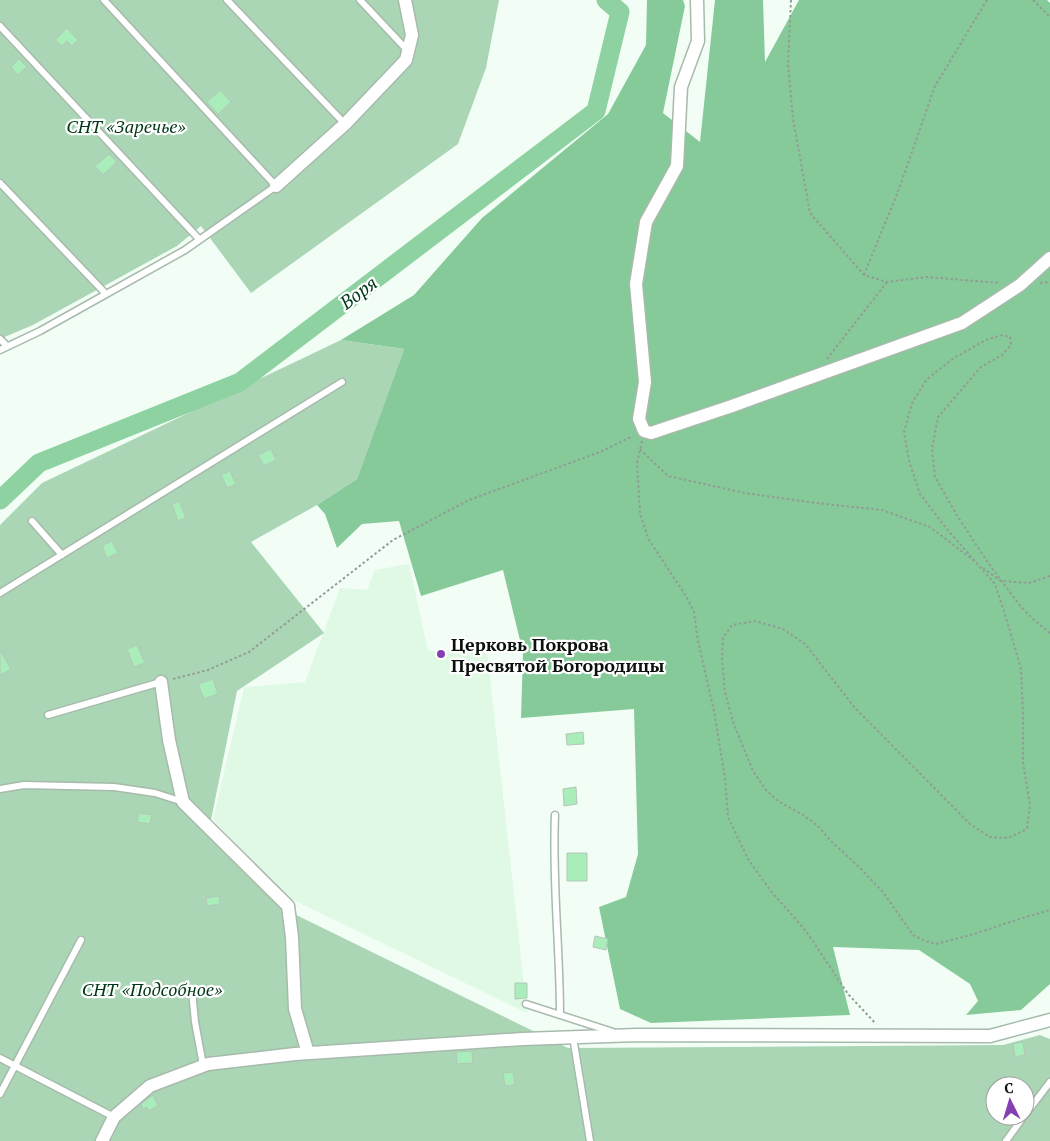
<svg xmlns="http://www.w3.org/2000/svg" width="1050" height="1141" font-family="'PT Serif',serif">
  <style>
    .built { fill: #dff9e5 }
    .green { fill: #aad6b5; fill-rule: evenodd }
    .forest { fill: #86ca99 }
    .lines { fill: none; stroke-linecap: round; stroke-linejoin: round }
    .river { stroke: #8dd2a0; stroke-width: 19 }
    .building { fill: #a8edba; stroke: #b4c7b8 }
    .lane-casing { stroke: #a7baac; stroke-width: 9 }
    .street-casing { stroke: #a7baac; stroke-width: 15 }
    .path { stroke: #929c95; stroke-width: 2; stroke-dasharray: 2.5 2.5; stroke-linecap: butt }
    .lane { stroke: #fff; stroke-width: 6 }
    .street { stroke: #fff; stroke-width: 12 }
    .poi-dot { fill: #8440b3; stroke: #fff; stroke-width: 2 }
    .labels { text-anchor: middle; dominant-baseline: central; stroke-width: 4.5; stroke-linejoin: round; paint-order: stroke }
    .park-label { font-size: 18px; font-style: italic; fill: #003718; stroke: #fff }
    .poi-label { font-size: 18px; font-weight: bold; fill: #0b120d; stroke: #fff; text-anchor: start }
    .water-label { font-size: 19px; font-style: italic; fill: #003819; stroke: #fff }
  </style>
  <rect width="100%" height="100%" fill="#f2fef5"/>
  <!-- built -->
  <path class="built" d="M 409,564 L 428,651 L 487,650 L 527,1013 L 281,894 L 213,819 L 244,687 L 305,682 L 340,588 L 367,590 L 375,570 Z"/>
  <!-- green -->
  <path class="green" d="M 0,0 L 499,0 L 486,68 L 458,144 L 251,293 L 201,226 L 177,246 L 33,325 L 0,339 Z
    M 341,340 L 404,349 L 357,479 L 317,505 L 251,542 L 324,633 L 237,691 L 210,825 L 284,909 L 568,1048 L 1003,1045 L 1040,1035 L 1050,1039 L 1050,1141 L 0,1141 L 0,525 L 42,483 ZM 995,1086 L 1025,1086 L 1025,1116 L 995,1116 Z"/>
  <!-- forest -->
  <path class="forest" d="M 647,0 L 683,0 L 685,6 L 663,113 L 700,142 L 715,0 L 763,0 L 765,62 L 799,0 L 1047,0 L 1050,3 L 1050,984 L 1021,1010 L 966,1015 L 978,1001 L 970,984 L 919,950 L 833,947 L 850,1015 L 651,1023 L 620,1009 L 599,907 L 626,897 L 638,854 L 634,709 L 521,718 L 523,653 L 503,570 L 421,596 L 399,521 L 362,524 L 337,548 L 325,514 L 317,505 L 357,479 L 404,349 L 341,340 L 414,295 L 482,218 L 608,114 L 646,45 Z"/>
  <g class="lines">
    <!-- river -->
    <path class="river" d="M 0,500 L 39,463 L 240,382 L 596,111 L 620,12 L 606,0"/>
  </g>
  <!-- building -->
  <path class="building" d="M 67,28 L 78,40 L 72,46 L 67,41 L 62,46 L 55,40 Z
    M 19,59 L 27,67 L 18,75 L 11,67 Z
    M 220,90 L 231,102 L 218,114 L 207,102 Z
    M 109,154 L 117,162 L 103,175 L 95,166 Z
    M 271,449 L 276,460 L 264,466 L 258,455 Z
    M 230,471 L 236,484 L 227,488 L 221,475 Z
    M 179,501 L 186,518 L 178,521 L 172,504 Z
    M 112,541 L 118,553 L 107,558 L 102,546 Z
    M 137,645 L 145,663 L 134,667 L 127,649 Z
    M 0,650 L 11,669 L 0,675 Z
    M 213,679 L 218,694 L 204,699 L 198,684 Z
    M 583,732 L 584,744 L 567,745 L 566,734 Z
    M 576,787 L 577,804 L 564,806 L 563,789 Z
    M 139,813 L 152,815 L 150,824 L 137,822 Z
    M 567,853 L 587,853 L 587,881 L 567,881 Z
    M 219,896 L 220,904 L 207,906 L 206,898 Z
    M 595,936 L 608,939 L 606,950 L 593,947 Z
    M 515,983 L 527,983 L 527,998 L 515,999 Z
    M 1023,1042 L 1025,1055 L 1015,1057 L 1013,1044 Z
    M 472,1051 L 473,1063 L 457,1064 L 456,1052 Z
    M 513,1072 L 515,1085 L 505,1086 L 503,1073 Z
    M 153,1095 L 158,1106 L 148,1111 L 147,1107 L 143,1109 L 141,1104 Z"/>
  <g class="lines">
    <defs>
      <path id="lane" d="M 227,0 L 345,124
        M 360,0 L 408,51
        M 0,26 L 199,239
        M 0,183 L 106,294
        M 0,339 L 7,346
        M 0,350 L 40,331 L 185,250 L 276,186 L 104,0
        M 32,521 L 62,555
        M 0,593 L 342,382
        M 48,715 L 161,682
        M 0,789 L 24,785 L 114,787 L 155,793 L 183,802
        M 555,815 C 552,882 560,949 560,1015
        M 192,991 L 195,1022 L 203,1065
        M 526,1004 L 613,1032
        M 573,1037 L 590,1141
        M 0,1058 L 114,1117
        M 0,1094 L 81,940
        M 1025,1115 L 1050,1082
        M 1006,1141 L 1024,1116"/>
      <path id="street" d="M 697,0 L 698,41 L 681,87 L 677,166 L 646,222 L 636,284 L 645,382 L 639,419 L 644,431 L 651,433 L 732,406 L 962,323 L 1020,285 L 1050,258
        M 276,186 L 345,124 L 406,60 L 412,35 L 405,0
        M 161,682 L 169,740 L 183,802 L 288,906 L 292,937 L 295,1009 L 308,1053
        M 102,1141 L 114,1117 L 150,1086 L 208,1064 L 295,1054 L 523,1039 L 637,1035 L 990,1036 L 1050,1020"/>
    </defs>
    <!-- lane casing -->
    <use href="#lane" class="lane-casing"/>
    <!-- street casing -->
    <use href="#street" class="street-casing"/>
    <!-- path -->
    <path class="path" d="M 791,0 L 788,64 L 793,119 L 810,213 L 864,275 L 887,282 L 927,277 L 1000,283
      M 1033,0 L 1050,17
      M 864,275 L 899,189 L 935,86 L 987,0
      M 1040,283 L 1050,282
      M 827,359 L 887,282
      M 642,441 L 637,463 L 640,514 L 649,540 L 686,596 L 694,612 L 698,641 L 714,711 L 725,778 L 728,817 L 748,859 L 770,890 L 806,931 L 848,994 L 876,1024
      M 640,449 L 668,476 L 745,493 L 816,503 L 882,510 L 930,527 L 977,563
      M 983,568 L 1001,581 L 1029,583 L 1050,576
      M 1050,633 L 1035,621 L 1021,607 L 991,567 L 958,517 L 935,477 L 932,449 L 938,417 L 981,367 L 1002,355 L 1011,345 L 1010,337 L 1002,335 L 986,340 L 954,358 L 927,379 L 912,403 L 904,432 L 909,461 L 920,494 L 946,528 L 995,584 L 1008,624 L 1021,669 L 1023,713 L 1023,763 L 1030,805 L 1027,829 L 1008,838 L 990,837 L 970,824 L 855,708 L 805,644 L 783,629 L 755,621 L 732,625 L 723,638 L 722,660 L 725,692 L 733,722 L 753,771 L 766,790 L 778,801 L 803,815 L 817,825 L 832,842 L 858,866 L 883,892 L 913,935 L 925,941 L 936,944 L 974,934 L 1016,920 L 1050,910
      M 173,679 L 208,670 L 249,652 L 393,540 L 469,500 L 600,452 L 633,436"/>
    <!-- lane -->
    <use href="#lane" class="lane"/>
    <!-- street -->
    <use href="#street" class="street"/>
  </g>
  <!-- markers -->
  <circle class="poi-dot" cx="441" cy="654" r="5"/>
  <g class="labels">
    <!-- park labels -->
    <g class="park-label">
      <text x="126" y="126">СНТ «Заречье»</text>
      <text x="152" y="989">СНТ «Подсобное»</text>
    </g>
    <!-- poi labels -->
    <g class="poi-label">
      <text x="451" y="644">Церковь Покрова<tspan x="451" dy="21">Пресвятой Богородицы</tspan></text>
    </g>
    <!-- water labels -->
    <g class="water-label">
      <text transform="translate(358 292) rotate(-37)">Воря</text>
    </g>
  </g>
  <!-- north arrow -->
  <g transform="translate(1010 1101) rotate(355)"><circle r="24" fill="#ffffff" stroke="#9da09e"/>
  <path d="M0-4L9 19L0 12L-9 19Z" fill="#8440b3"/>
  <text y="-8" font-size="14" font-weight="bold" text-anchor="middle" fill="#0b120d">С</text>
  </g>
</svg>
